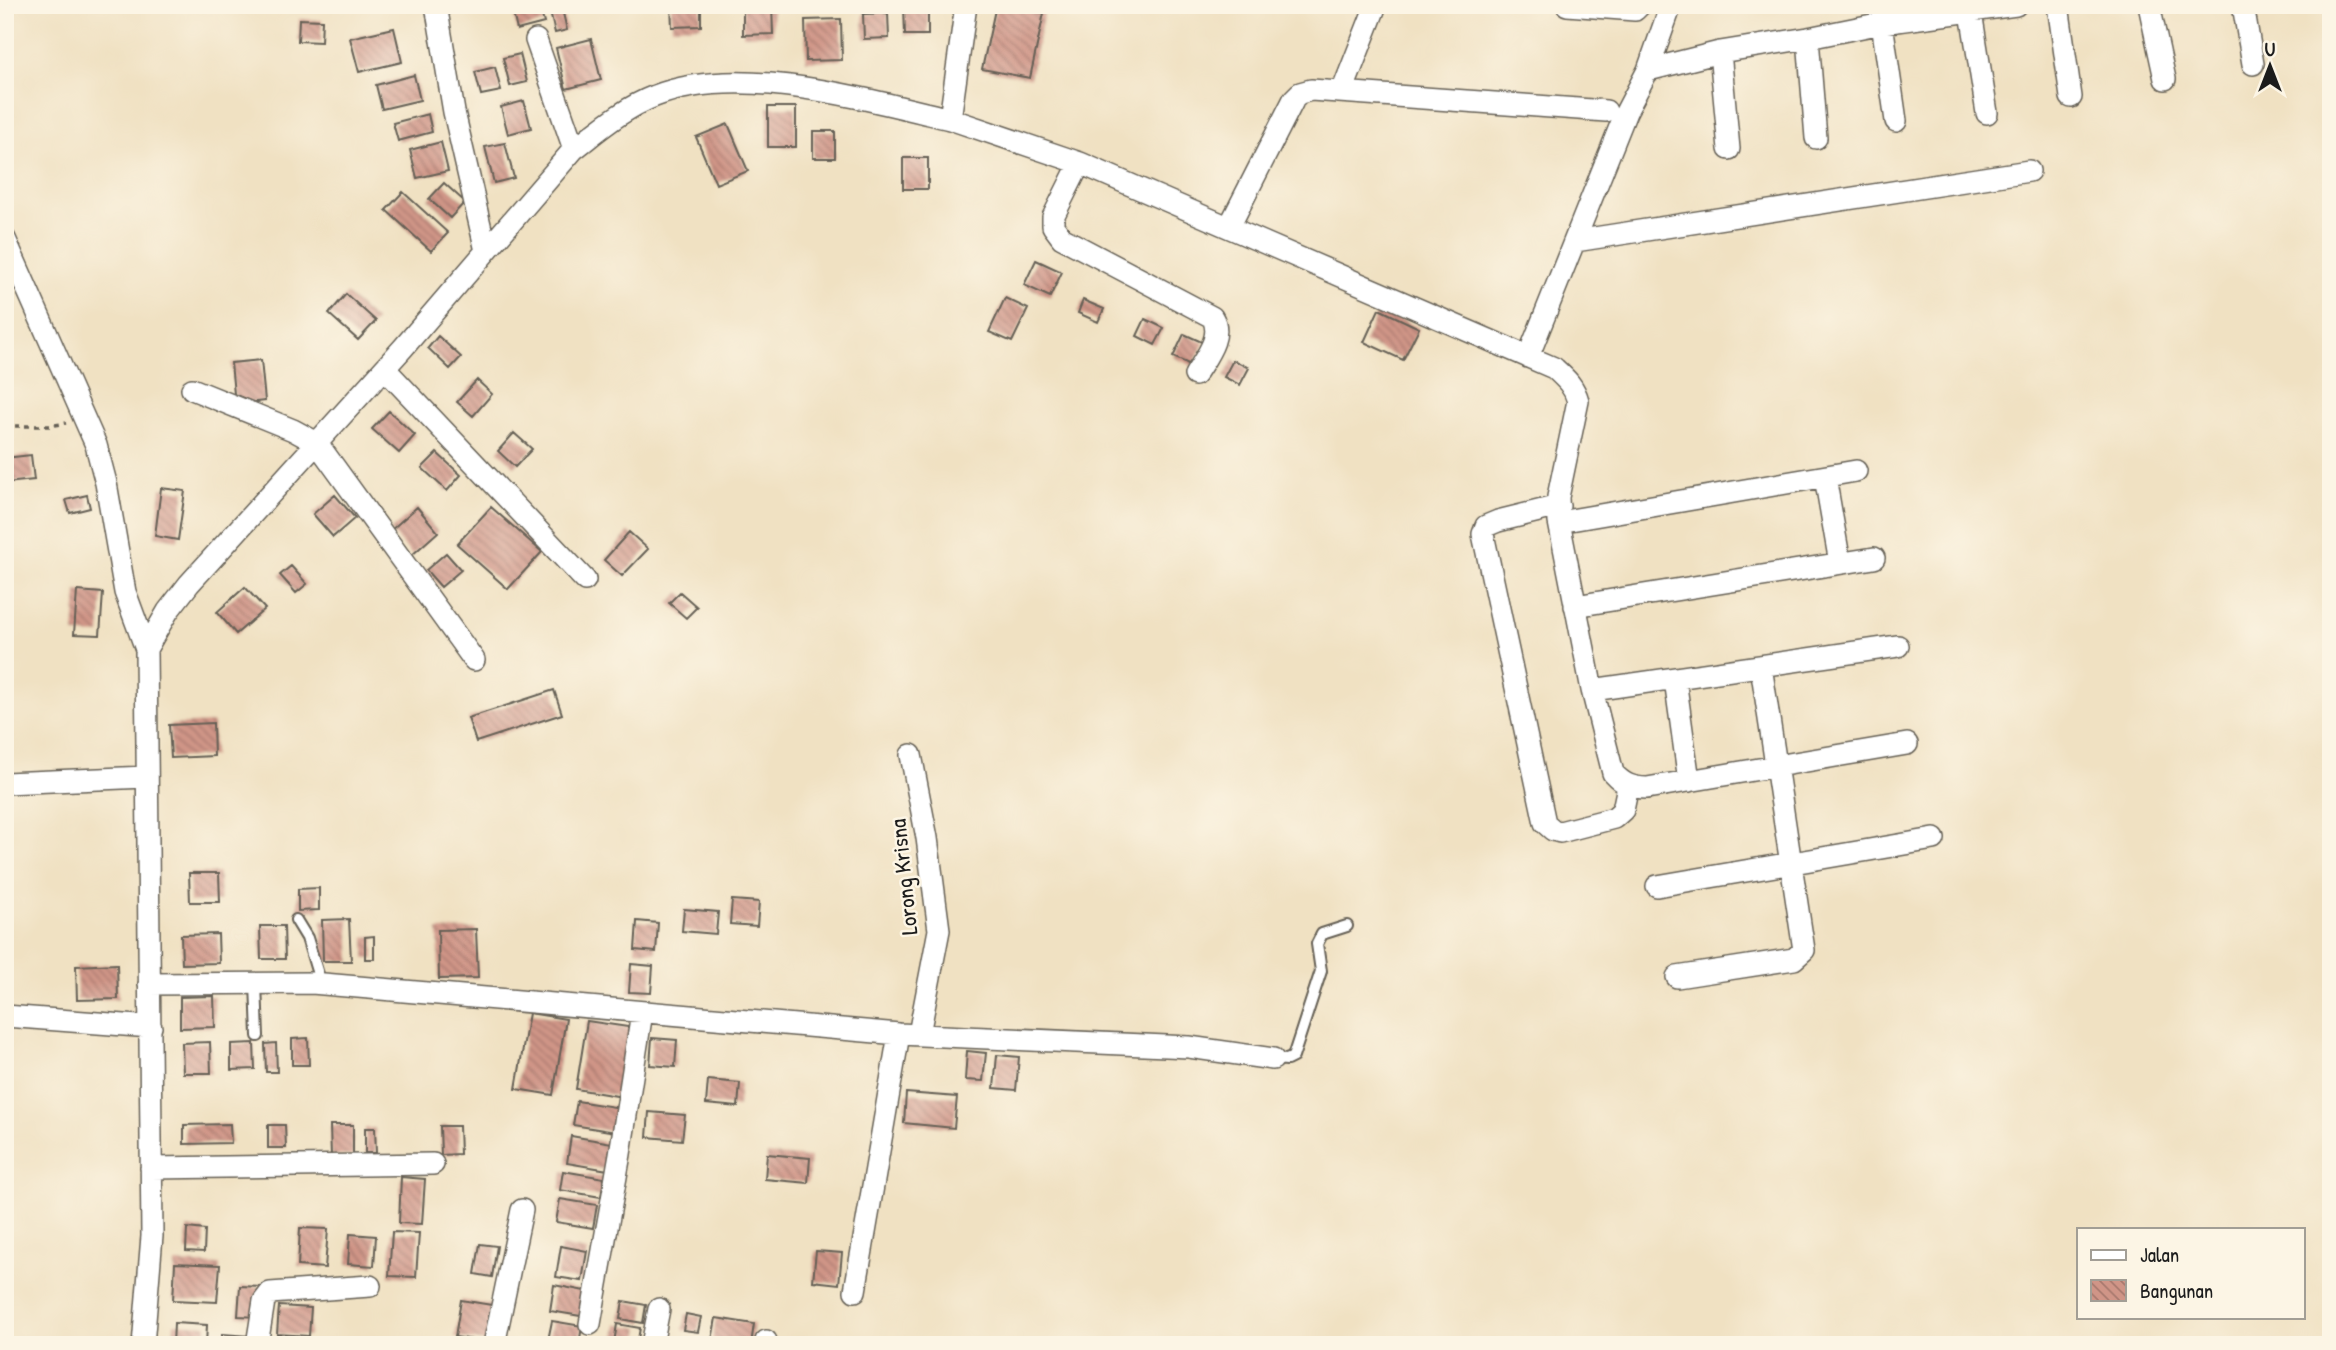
<svg xmlns="http://www.w3.org/2000/svg" width="2336" height="1350" font-family="'Patrick Hand',sans-serif">
  <style>
    .building { fill: url(#building-back-hatch) }
    .lines { fill: none; stroke-linecap: round; stroke-linejoin: round }
    .lane-casing { stroke: #666156; stroke-width: 14 }
    .street-casing { stroke: #666156; stroke-width: 24 }
    .path { stroke: #666156; stroke-width: 3.5; stroke-dasharray: 5 5; stroke-linecap: butt }
    .lane { stroke: #fff; stroke-width: 10 }
    .street { stroke: #fff; stroke-width: 21 }
    .labels { text-anchor: middle; dominant-baseline: central; stroke-width: 5; stroke-linejoin: round; paint-order: stroke }
    .street-label { font-size: 23px; fill: #1c1c1c; stroke: #fcf5e5 }
  </style>
  <defs>
    <pattern id="building-back-hatch" width="6" height="6" patternUnits="userSpaceOnUse" patternTransform="scale(1.75)"><rect width="6" height="6" fill="#d09587"/><path d="M-1 5l2 2M0 0l6 6M5-1l2 2" fill="none" stroke="#a8796e"/></pattern>
  </defs>
  <rect width="100%" height="100%" fill="#fcf5e5"/>
  <filter id="ink" filterUnits="userSpaceOnUse"><feTurbulence type="fractalNoise" baseFrequency=".0143" numOctaves="2"/><feDisplacementMap in="SourceGraphic" scale="14" xChannelSelector="R" yChannelSelector="G"/><feConvolveMatrix kernelMatrix="1 2 1 2 8 2 1 2 1" color-interpolation-filters="sRGB"/></filter>
  <filter id="wash" filterUnits="userSpaceOnUse"><feTurbulence type="fractalNoise" baseFrequency=".00686" numOctaves="4" result="noise"/><feDisplacementMap in="SourceGraphic" scale="28" xChannelSelector="R" yChannelSelector="G"/><feGaussianBlur stdDeviation="1.57" result="paint"/><feColorMatrix in="noise" values="0 0 0 0 0 0 0 0 0 0 0 0 0 0 0 0 0 1.4 0 .05"/><feComposite in="paint" operator="in"/></filter>
  <g filter="url(#wash)">
    <rect width="100%" height="100%" fill="#f0e1c2"/>
    <g id="blocks">
      <!-- building -->
      <path class="building" d="M 511,5 L 539,5 L 544,23 L 517,30 Z
        M 671,5 L 701,5 L 701,26 L 672,27 Z
        M 743,5 L 772,5 L 773,34 L 743,35 Z
        M 904,5 L 928,5 L 928,35 L 905,35 Z
        M 996,5 L 1044,13 L 1030,78 L 982,69 Z
        M 562,9 L 567,30 L 555,33 L 550,12 Z
        M 888,13 L 889,38 L 864,39 L 863,14 Z
        M 299,19 L 322,20 L 321,42 L 298,41 Z
        M 841,19 L 842,60 L 806,61 L 805,20 Z
        M 394,28 L 402,62 L 359,72 L 350,38 Z
        M 591,39 L 601,80 L 566,89 L 556,48 Z
        M 520,54 L 527,82 L 510,86 L 503,58 Z
        M 495,67 L 501,91 L 481,95 L 475,72 Z
        M 414,75 L 420,100 L 382,109 L 376,85 Z
        M 524,101 L 531,128 L 508,134 L 501,107 Z
        M 768,107 L 796,107 L 796,147 L 768,147 Z
        M 428,114 L 432,132 L 398,141 L 393,123 Z
        M 728,124 L 748,171 L 716,184 L 696,137 Z
        M 813,131 L 835,131 L 835,158 L 813,158 Z
        M 441,142 L 448,171 L 417,178 L 410,150 Z
        M 505,143 L 514,178 L 494,183 L 485,147 Z
        M 903,158 L 928,158 L 928,189 L 903,189 Z
        M 444,183 L 465,202 L 450,218 L 429,199 Z
        M 403,192 L 448,233 L 431,251 L 386,210 Z
        M 1036,260 L 1062,272 L 1050,297 L 1024,285 Z
        M 346,294 L 376,321 L 358,340 L 329,314 Z
        M 1005,298 L 1028,309 L 1012,342 L 989,332 Z
        M 1083,300 L 1104,309 L 1098,322 L 1078,313 Z
        M 1379,309 L 1419,328 L 1403,360 L 1364,342 Z
        M 1145,319 L 1164,328 L 1155,345 L 1137,336 Z
        M 1184,334 L 1204,343 L 1193,366 L 1173,357 Z
        M 438,336 L 461,357 L 450,369 L 428,348 Z
        M 261,360 L 265,401 L 235,404 L 231,363 Z
        M 1233,360 L 1249,368 L 1240,385 L 1224,377 Z
        M 477,380 L 492,394 L 473,416 L 457,402 Z
        M 389,411 L 415,435 L 399,453 L 372,429 Z
        M 514,433 L 532,449 L 515,467 L 498,451 Z
        M 437,453 L 461,475 L 447,491 L 422,468 Z
        M 31,455 L 34,480 L 6,483 L 5,458 Z
        M 161,488 L 185,491 L 178,540 L 155,536 Z
        M 87,495 L 90,508 L 70,513 L 66,500 Z
        M 335,495 L 355,518 L 333,537 L 313,514 Z
        M 417,507 L 438,532 L 412,555 L 390,531 Z
        M 491,507 L 542,552 L 508,589 L 457,544 Z
        M 629,532 L 648,549 L 622,576 L 604,560 Z
        M 446,553 L 461,570 L 441,587 L 426,570 Z
        M 291,566 L 307,584 L 296,593 L 280,575 Z
        M 245,587 L 265,609 L 236,634 L 217,612 Z
        M 77,591 L 103,593 L 100,635 L 74,634 Z
        M 680,592 L 697,607 L 686,618 L 669,603 Z
        M 554,690 L 562,714 L 476,742 L 468,718 Z
        M 213,723 L 214,756 L 171,758 L 169,725 Z
        M 189,873 L 219,873 L 220,902 L 190,902 Z
        M 319,888 L 319,910 L 298,911 L 298,889 Z
        M 732,900 L 759,902 L 757,926 L 730,924 Z
        M 684,909 L 718,912 L 716,934 L 682,931 Z
        M 349,919 L 351,961 L 323,961 L 322,920 Z
        M 637,921 L 658,923 L 656,952 L 635,950 Z
        M 260,926 L 284,926 L 285,959 L 261,959 Z
        M 476,929 L 478,978 L 439,979 L 438,930 Z
        M 218,934 L 219,963 L 182,964 L 181,935 Z
        M 374,936 L 374,959 L 365,959 L 365,937 Z
        M 117,964 L 118,999 L 77,1000 L 76,966 Z
        M 631,964 L 653,966 L 651,993 L 629,992 Z
        M 214,996 L 215,1027 L 180,1028 L 180,997 Z
        M 529,1013 L 566,1019 L 553,1095 L 516,1089 Z
        M 587,1021 L 635,1028 L 623,1097 L 576,1089 Z
        M 308,1038 L 309,1065 L 292,1065 L 292,1039 Z
        M 652,1038 L 677,1040 L 675,1067 L 650,1065 Z
        M 210,1042 L 211,1073 L 183,1073 L 182,1043 Z
        M 254,1043 L 255,1069 L 231,1070 L 231,1044 Z
        M 276,1043 L 277,1072 L 266,1072 L 265,1044 Z
        M 967,1051 L 986,1053 L 983,1081 L 965,1080 Z
        M 997,1055 L 1019,1057 L 1016,1090 L 994,1088 Z
        M 708,1080 L 740,1083 L 738,1107 L 706,1104 Z
        M 906,1093 L 957,1097 L 954,1128 L 904,1123 Z
        M 577,1101 L 621,1108 L 616,1132 L 573,1125 Z
        M 649,1112 L 685,1115 L 682,1140 L 647,1137 Z
        M 230,1124 L 231,1143 L 184,1144 L 184,1125 Z
        M 268,1125 L 285,1125 L 286,1148 L 268,1148 Z
        M 330,1125 L 353,1125 L 353,1156 L 331,1156 Z
        M 440,1126 L 459,1126 L 460,1154 L 441,1155 Z
        M 365,1128 L 375,1128 L 376,1153 L 365,1153 Z
        M 571,1136 L 612,1143 L 608,1170 L 567,1163 Z
        M 767,1154 L 810,1158 L 808,1183 L 765,1179 Z
        M 563,1171 L 604,1178 L 601,1197 L 560,1190 Z
        M 401,1177 L 425,1179 L 422,1224 L 399,1223 Z
        M 560,1199 L 597,1205 L 593,1228 L 556,1222 Z
        M 187,1228 L 205,1230 L 204,1252 L 186,1251 Z
        M 300,1228 L 328,1229 L 325,1268 L 298,1266 Z
        M 392,1232 L 419,1233 L 416,1277 L 389,1276 Z
        M 350,1234 L 376,1236 L 374,1266 L 348,1264 Z
        M 480,1244 L 497,1246 L 492,1277 L 475,1274 Z
        M 561,1246 L 587,1251 L 582,1281 L 556,1277 Z
        M 816,1251 L 842,1253 L 839,1284 L 813,1281 Z
        M 175,1263 L 220,1265 L 217,1302 L 173,1300 Z
        M 554,1285 L 585,1291 L 581,1316 L 550,1311 Z
        M 240,1286 L 261,1287 L 259,1317 L 238,1316 Z
        M 461,1300 L 498,1306 L 491,1343 L 455,1337 Z
        M 623,1301 L 646,1305 L 643,1323 L 620,1319 Z
        M 279,1306 L 311,1308 L 309,1336 L 277,1334 Z
        M 686,1314 L 701,1317 L 698,1332 L 683,1330 Z
        M 716,1318 L 754,1324 L 751,1345 L 712,1340 Z
        M 552,1321 L 582,1326 L 579,1345 L 547,1345 Z
        M 174,1323 L 207,1325 L 206,1345 L 173,1345 Z
        M 617,1324 L 640,1328 L 637,1345 L 614,1343 Z
        M 222,1334 L 249,1336 L 248,1345 L 222,1345 Z"/>
    </g>
  </g>
  <g filter="url(#ink)">
    <use href="#blocks" fill-opacity="0" stroke="#666156" stroke-width="2"/>
    <g class="lines">
      <defs>
        <path id="lane" d="M 296,920 L 307,938 L 321,984
          M 256,983 L 258,1036
          M 1273,1059 L 1287,1060 L 1293,1057 L 1321,971 L 1317,944 L 1322,934 L 1347,926"/>
        <path id="street" d="M 436,5 L 454,112 L 486,251
          M 1567,5 L 1635,10 L 1640,5
          M 2058,5 L 2071,97
          M 2149,5 L 2165,79
          M 2243,5 L 2253,64
          M 1971,12 L 1987,113
          M 1882,23 L 1896,121
          M 1808,38 L 1816,138
          M 536,40 L 574,149
          M 1720,52 L 1729,149
          M 1648,70 L 1720,52 L 1808,38 L 1882,23 L 2016,5
          M 1342,92 L 1376,5
          M 950,119 L 1080,163 L 1554,368 C 1566,379 1574,386 1578,401 L 1558,497 L 1559,522 L 1592,690 L 1613,773 C 1623,784 1632,788 1647,788 L 1907,744
          M 1080,163 L 1053,217 L 1053,226 L 1062,238 L 1212,317 C 1224,336 1205,358 1195,375
          M 1229,227 L 1294,99 L 1300,93 L 1311,90 L 1606,111
          M 5,239 L 96,445 L 106,483 L 125,592 L 146,649
          M 1575,241 L 2029,171
          M 1528,357 L 1626,112 L 1648,70 L 1671,5
          M 385,369 L 585,580
          M 192,389 L 293,430 L 317,443 L 474,660
          M 1825,477 L 1840,563
          M 1559,506 L 1498,521 L 1486,526 L 1483,534 L 1545,823 L 1553,830 L 1560,832 L 1614,818 L 1623,810 L 1628,786
          M 1559,522 L 1856,471
          M 1575,606 L 1874,558
          M 1675,679 L 1689,781
          M 1592,690 L 1898,646
          M 911,755 L 927,838 L 939,930 L 919,1034
          M 5,783 L 146,777
          M 1657,886 L 1934,839
          M 1677,977 L 1794,959 L 1804,950 L 1761,666
          M 149,984 L 312,983 L 899,1034 L 1189,1047 L 1273,1059
          M 5,1016 L 151,1027
          M 151,1168 L 433,1164
          M 855,1291 L 899,1034
          M 590,1324 L 620,1154 L 642,1012
          M 143,1345 L 152,1236 L 146,649 L 168,611 L 189,584 L 403,348 L 574,149 C 600,129 624,108 655,96 C 738,63 865,99 950,119 L 966,5
          M 257,1345 L 264,1301 L 270,1293 L 370,1286
          M 494,1345 L 522,1210
          M 652,1345 L 659,1309
          M 765,1345 L 766,1341"/>
      </defs>
      <!-- lane casing -->
      <use href="#lane" class="lane-casing"/>
      <!-- street casing -->
      <use href="#street" class="street-casing"/>
      <!-- path -->
      <path class="path" d="M 5,426 L 50,426 L 66,423"/>
      <!-- lane -->
      <use href="#lane" class="lane"/>
      <!-- street -->
      <use href="#street" class="street"/>
    </g>
  </g>
  <g class="labels">
    <!-- street labels -->
    <g class="street-label">
      <text transform="translate(903 877) rotate(-96)">Lorong Krisna</text>
    </g>
  </g>
  <!-- margin -->
  <rect width="2336" height="1350" fill="none" stroke="#fcf5e5" stroke-width="28"/>
  <!-- legend -->
  <rect x="2077" y="1228" width="228" height="91" fill="#fcf5e5" stroke="#a29e95" stroke-width="2"/>
  <rect x="2091" y="1250" width="35" height="10" fill="#ffffff" stroke="#a29e95" stroke-width="2"/>
  <text x="2140" y="1262" font-size="21" fill="#1c1c1c">Jalan</text>
  <rect x="2091" y="1280" width="35" height="21" fill="url(#building-back-hatch)" stroke="#a29e95" stroke-width="2"/>
  <text x="2140" y="1298" font-size="21" fill="#1c1c1c">Bangunan</text>
  <!-- north arrow -->
  <g transform="translate(2270 66)" stroke="#fcf5e5" stroke-width="5" paint-order="stroke">
  <path d="M0-5L12 26L0 18L-12 26Z" fill="#1c1c1c"/>
  <text y="-10" font-size="19" font-weight="bold" text-anchor="middle" fill="#1c1c1c">U</text>
  </g>
</svg>
